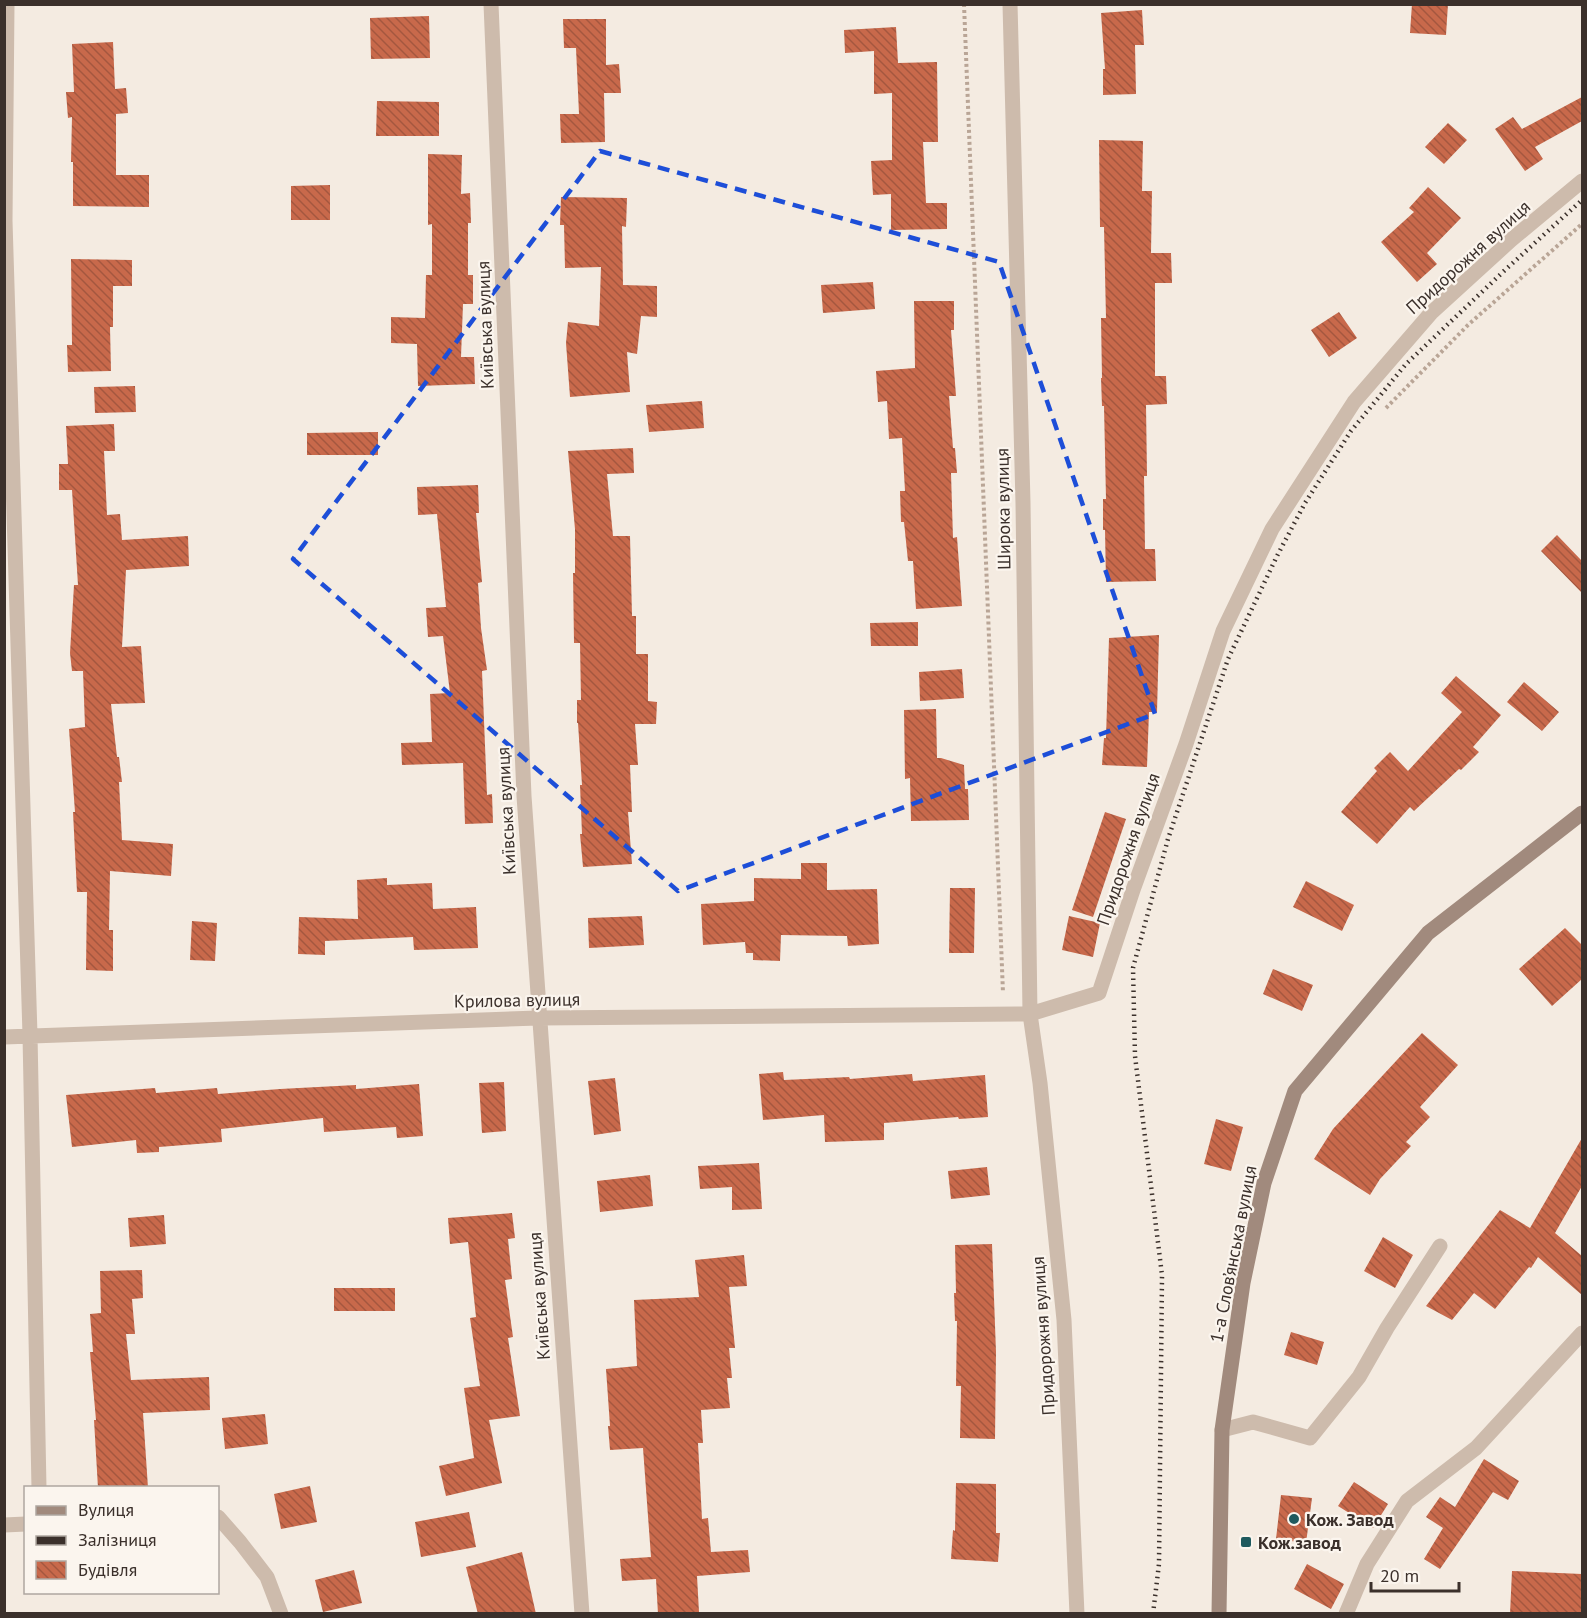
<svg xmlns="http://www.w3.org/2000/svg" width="1587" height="1618" font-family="'PT Sans',sans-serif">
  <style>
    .building { fill: url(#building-back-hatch) }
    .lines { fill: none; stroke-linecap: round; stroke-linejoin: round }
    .path { stroke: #b9a596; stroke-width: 4; stroke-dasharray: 3 3; stroke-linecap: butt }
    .street { stroke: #cdbbac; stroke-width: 15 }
    .secondary { stroke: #a18a7d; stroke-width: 15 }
    .rail { stroke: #3b302b; stroke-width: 4.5; stroke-dasharray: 1.5 4.5; stroke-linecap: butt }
    .marked { fill: none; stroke: #1d4ed8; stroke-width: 4.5; stroke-dasharray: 12 8; stroke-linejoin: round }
    .poi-dot { fill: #1f5a5e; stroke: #fbf5ee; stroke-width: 2 }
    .labels { text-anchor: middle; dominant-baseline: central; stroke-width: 4.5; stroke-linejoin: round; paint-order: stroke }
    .street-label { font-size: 18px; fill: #3b302b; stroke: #fbf5ee }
    .poi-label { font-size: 18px; font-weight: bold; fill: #3b302b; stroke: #fbf5ee; text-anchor: start }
  </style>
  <defs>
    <pattern id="building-back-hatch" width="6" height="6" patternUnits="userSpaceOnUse" patternTransform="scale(1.5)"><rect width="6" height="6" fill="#c8694b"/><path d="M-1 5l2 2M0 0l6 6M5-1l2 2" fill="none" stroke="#a4573f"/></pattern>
  </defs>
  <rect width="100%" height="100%" fill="#f4ebe1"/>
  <!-- building -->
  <path class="building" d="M 1412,4 L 1448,4 L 1446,35 L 1410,33 Z
    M 1142,10 L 1144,45 L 1135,45 L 1136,94 L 1103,95 L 1103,69 L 1105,69 L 1101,13 Z
    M 429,16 L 430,58 L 371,59 L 370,18 Z
    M 563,19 L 606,19 L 606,65 L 619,64 L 621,93 L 604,93 L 605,142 L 561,143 L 560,114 L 579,114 L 576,48 L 564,48 Z
    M 896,27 L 898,63 L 937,62 L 938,142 L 923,142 L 926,203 L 947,203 L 947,229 L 891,230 L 891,194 L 873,195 L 871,161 L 892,160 L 892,93 L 874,94 L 874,51 L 845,53 L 844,30 Z
    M 113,42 L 115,89 L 126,88 L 128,113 L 116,114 L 116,175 L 149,175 L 149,207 L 73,206 L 73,162 L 71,162 L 72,117 L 68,118 L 66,92 L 74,92 L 72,44 Z
    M 1582,97 L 1582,121 L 1535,147 L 1543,159 L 1525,171 L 1495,129 L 1513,117 L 1522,129 Z
    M 377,101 L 439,102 L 439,136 L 376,136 Z
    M 1448,123 L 1467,140 L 1444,164 L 1425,147 Z
    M 1099,140 L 1143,141 L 1142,191 L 1152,191 L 1151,253 L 1171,253 L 1172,283 L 1155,283 L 1155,376 L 1166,376 L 1167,404 L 1146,405 L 1147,476 L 1144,476 L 1145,549 L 1155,549 L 1156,581 L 1106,582 L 1105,530 L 1103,530 L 1103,499 L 1106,499 L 1104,406 L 1102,406 L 1101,378 L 1102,378 L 1101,318 L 1106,318 L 1104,227 L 1100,227 Z
    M 428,154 L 462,155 L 461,194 L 470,193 L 471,223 L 468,223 L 468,275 L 473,275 L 473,304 L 463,304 L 461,357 L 474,357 L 475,384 L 418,386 L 417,344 L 391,343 L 391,317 L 425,318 L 426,275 L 432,275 L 432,224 L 428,225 Z
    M 330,185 L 330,220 L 291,220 L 291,186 Z
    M 1428,187 L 1461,218 L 1427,253 L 1437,264 L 1417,282 L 1381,242 L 1414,212 L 1409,208 Z
    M 561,197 L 627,198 L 626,227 L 622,226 L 623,285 L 657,286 L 657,317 L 641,316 L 637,354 L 627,352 L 630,392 L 570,397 L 566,343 L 568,322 L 599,326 L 601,267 L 565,268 L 564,225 L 560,225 Z
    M 71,259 L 132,260 L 132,286 L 113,286 L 113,327 L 110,327 L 111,371 L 68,372 L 67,345 L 72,345 Z
    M 873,282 L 875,309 L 823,313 L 821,285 Z
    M 914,301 L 954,301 L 954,330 L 951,330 L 956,396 L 949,396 L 953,448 L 955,448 L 957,473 L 951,473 L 953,538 L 957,537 L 962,606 L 916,609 L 913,561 L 908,561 L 904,522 L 901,522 L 900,491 L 905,491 L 902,438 L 889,439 L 887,401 L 878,402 L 876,371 L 915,368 Z
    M 1339,312 L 1357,338 L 1329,357 L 1311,330 Z
    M 135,386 L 136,412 L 95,413 L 94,387 Z
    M 702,401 L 704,428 L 649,432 L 646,405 Z
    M 114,424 L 115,451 L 104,451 L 107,515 L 120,514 L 122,540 L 188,536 L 189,566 L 126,570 L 122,647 L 141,646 L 145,703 L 111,704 L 117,757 L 119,757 L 122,782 L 119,782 L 122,840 L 173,844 L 171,876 L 110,871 L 109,930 L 113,930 L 113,971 L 86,970 L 87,892 L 77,892 L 73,812 L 75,812 L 69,729 L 85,727 L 83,671 L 72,671 L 70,653 L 74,585 L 78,585 L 72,490 L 59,490 L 59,464 L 68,464 L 66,426 Z
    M 378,432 L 378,455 L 307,455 L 307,433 Z
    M 633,448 L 634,473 L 607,474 L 613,536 L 630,536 L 632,616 L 636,616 L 636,654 L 648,654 L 648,701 L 657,702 L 656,724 L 635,724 L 638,765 L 630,765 L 632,812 L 628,812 L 632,864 L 583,867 L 580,834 L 582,834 L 580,785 L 582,785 L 578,723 L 577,723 L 577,700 L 581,700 L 580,643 L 574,643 L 573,573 L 575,573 L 575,529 L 568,451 Z
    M 478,485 L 479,513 L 476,513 L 482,582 L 478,583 L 481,628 L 487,670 L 482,671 L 487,795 L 492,794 L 493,823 L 465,824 L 463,763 L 402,765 L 401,743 L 432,742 L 430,694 L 450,693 L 443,636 L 428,637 L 426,608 L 446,607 L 437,514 L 418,515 L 417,487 Z
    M 1557,535 L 1582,561 L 1582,593 L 1541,551 Z
    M 918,622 L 918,646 L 871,646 L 870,623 Z
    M 1159,635 L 1157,712 L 1149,712 L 1147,767 L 1102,765 L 1104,738 L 1106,738 L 1109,638 Z
    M 962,669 L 964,698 L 920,701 L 919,672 Z
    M 1456,676 L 1501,715 L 1473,747 L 1479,752 L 1461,770 L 1459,769 L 1414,811 L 1410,807 L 1377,844 L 1341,812 L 1377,771 L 1374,768 L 1390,752 L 1408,771 L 1462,712 L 1441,693 Z
    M 1524,682 L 1559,712 L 1542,731 L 1507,702 Z
    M 936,709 L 937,758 L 941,758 L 964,765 L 965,789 L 968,789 L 969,820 L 911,821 L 910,778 L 905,779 L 904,710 Z
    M 1105,812 L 1126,819 L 1093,917 L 1072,910 Z
    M 801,863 L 827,863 L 827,890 L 877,889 L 879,944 L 848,946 L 847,936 L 781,935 L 780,961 L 753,960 L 753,953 L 746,953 L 745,942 L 703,945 L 701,904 L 754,901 L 754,878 L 801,879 Z
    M 387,878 L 387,885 L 432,883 L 433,909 L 476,907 L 478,948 L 414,950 L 413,937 L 325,941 L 325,955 L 298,954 L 299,917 L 358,919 L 357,880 Z
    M 1306,881 L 1354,905 L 1342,931 L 1293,907 Z
    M 950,888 L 975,888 L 974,953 L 949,953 Z
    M 642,916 L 644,945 L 589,948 L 588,918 Z
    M 1069,916 L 1100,923 L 1093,957 L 1062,950 Z
    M 192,921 L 217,923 L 215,961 L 190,960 Z
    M 1565,928 L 1582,945 L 1582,979 L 1552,1006 L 1519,969 Z
    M 1273,969 L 1313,985 L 1302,1011 L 1263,994 Z
    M 1422,1033 L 1458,1065 L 1420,1107 L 1430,1117 L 1406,1142 L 1411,1146 L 1380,1179 L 1370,1195 L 1314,1159 L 1333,1129 Z
    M 783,1072 L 784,1080 L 849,1077 L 850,1079 L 912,1074 L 913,1081 L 985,1075 L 988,1117 L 959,1119 L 958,1117 L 884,1123 L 884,1140 L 825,1142 L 824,1115 L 763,1120 L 759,1074 Z
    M 615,1078 L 621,1131 L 594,1135 L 588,1081 Z
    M 504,1082 L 506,1131 L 482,1133 L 479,1083 Z
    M 419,1084 L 423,1136 L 397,1138 L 396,1127 L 324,1132 L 323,1118 L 221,1129 L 222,1142 L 159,1147 L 159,1152 L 137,1153 L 136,1140 L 72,1147 L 66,1095 L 155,1088 L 156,1093 L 217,1088 L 218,1094 L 280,1089 L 356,1085 L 356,1089 Z
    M 1216,1119 L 1243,1127 L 1231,1171 L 1204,1164 Z
    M 1582,1138 L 1582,1186 L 1555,1233 L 1582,1256 L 1582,1295 L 1538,1257 L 1531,1268 L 1529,1267 L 1495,1309 L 1474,1293 L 1452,1320 L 1426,1306 L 1500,1210 L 1530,1228 Z
    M 759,1163 L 762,1209 L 732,1210 L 732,1187 L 700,1189 L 698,1166 Z
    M 987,1167 L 990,1195 L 951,1199 L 948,1171 Z
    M 650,1175 L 653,1206 L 600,1212 L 597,1181 Z
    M 512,1213 L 515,1238 L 508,1239 L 512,1279 L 505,1280 L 513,1337 L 508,1338 L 520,1416 L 489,1420 L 502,1483 L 446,1496 L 439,1466 L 474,1458 L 464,1388 L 480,1386 L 470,1318 L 476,1317 L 468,1242 L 450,1244 L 448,1218 Z
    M 164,1215 L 166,1244 L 130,1247 L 128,1218 Z
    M 1383,1237 L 1413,1255 L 1395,1288 L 1364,1271 Z
    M 992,1244 L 996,1352 L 995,1439 L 960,1438 L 961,1386 L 956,1386 L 957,1321 L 955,1321 L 954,1293 L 956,1293 L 955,1245 Z
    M 744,1255 L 747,1286 L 729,1287 L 735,1348 L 729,1348 L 732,1378 L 727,1378 L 730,1408 L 701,1410 L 703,1443 L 698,1443 L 702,1519 L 708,1518 L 711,1552 L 748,1550 L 750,1572 L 697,1576 L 699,1612 L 658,1614 L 656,1579 L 622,1581 L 620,1559 L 651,1557 L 643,1448 L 610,1450 L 608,1426 L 610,1426 L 606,1369 L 637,1366 L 634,1300 L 699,1297 L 695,1260 Z
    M 142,1270 L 143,1298 L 132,1299 L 135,1334 L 126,1334 L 131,1380 L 209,1377 L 210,1410 L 143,1413 L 148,1488 L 98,1488 L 94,1420 L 96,1420 L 90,1352 L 93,1352 L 90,1314 L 101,1313 L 100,1271 Z
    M 334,1288 L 395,1288 L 395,1311 L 334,1311 Z
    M 1291,1332 L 1324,1342 L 1317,1365 L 1284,1355 Z
    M 265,1414 L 268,1444 L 225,1449 L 222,1418 Z
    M 1484,1459 L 1519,1481 L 1508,1500 L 1493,1492 L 1440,1569 L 1424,1559 L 1443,1528 L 1426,1517 L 1440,1497 L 1455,1507 Z
    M 1354,1482 L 1388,1504 L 1373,1528 L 1338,1506 Z
    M 956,1483 L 996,1484 L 996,1533 L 1000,1533 L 998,1562 L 951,1559 L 953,1530 L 955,1531 Z
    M 310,1486 L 317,1522 L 281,1529 L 274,1494 Z
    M 1281,1495 L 1312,1498 L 1306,1543 L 1276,1539 Z
    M 469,1512 L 476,1547 L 421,1557 L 415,1522 Z
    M 522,1552 L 536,1614 L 478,1614 L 466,1567 Z
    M 1307,1564 L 1344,1584 L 1331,1609 L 1294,1589 Z
    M 354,1570 L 362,1603 L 323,1612 L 315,1580 Z
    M 1512,1571 L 1582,1574 L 1582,1614 L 1510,1614 Z"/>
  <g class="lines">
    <!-- path -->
    <path class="path" d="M 964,4 L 1003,993
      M 1386,408 L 1468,325 L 1582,224"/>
    <!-- street -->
    <path class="street" d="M 7,4 L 5,221 L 30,1035 L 39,1488
      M 491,4 L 524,796 L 582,1614
      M 1010,4 L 1023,503 L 1030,1014 L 1040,1083 L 1064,1320 L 1077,1614
      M 4,1037 L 538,1018 L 1030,1014 L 1099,993 L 1133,890 L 1186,744 L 1223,631 L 1272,529 L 1354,402 L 1431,313 L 1511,240 L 1582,181
      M 1222,1430 L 1253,1422 L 1310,1438 L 1359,1377 L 1387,1328 L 1440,1246
      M 218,1517 L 240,1542 L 267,1577 L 281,1614
      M 4,1525 L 26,1524
      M 1346,1614 L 1367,1564 L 1407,1501 L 1476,1448 L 1582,1333"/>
    <!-- secondary -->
    <path class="secondary" d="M 1219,1614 L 1222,1430 L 1243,1283 L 1264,1183 L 1295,1091 L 1428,933 L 1582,813"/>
    <!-- rail -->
    <path class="rail" d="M 1153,1614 L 1159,1564 L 1162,1275 L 1135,1056 L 1133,968 L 1168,839 L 1228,659 L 1277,556 L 1305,503 L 1351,431 L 1406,364 L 1504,271 L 1582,200"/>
  </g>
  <!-- marked area -->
  <path class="marked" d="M 600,151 L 999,262 L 1155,714 L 678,891 L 293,559 Z"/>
  <!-- markers -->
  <g class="poi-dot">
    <circle cx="1294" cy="1519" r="6"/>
    <rect x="1240" y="1536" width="12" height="12" rx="3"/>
  </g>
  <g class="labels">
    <!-- street labels -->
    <g class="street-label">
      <text transform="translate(1468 257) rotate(-42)">Придорожня вулиця</text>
      <text transform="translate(485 325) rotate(-92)">Київська вулиця</text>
      <text transform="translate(1003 509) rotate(-91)">Широка вулиця</text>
      <text transform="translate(506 811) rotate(-93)">Київська вулиця</text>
      <text transform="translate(1128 849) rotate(-71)">Придорожня вулиця</text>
      <text transform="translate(517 1000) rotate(-1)">Крилова вулиця</text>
      <text transform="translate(1233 1254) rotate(-79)">1-а Слов’янська вулиця</text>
      <text transform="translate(539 1296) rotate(-94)">Київська вулиця</text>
      <text transform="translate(1043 1336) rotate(-94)">Придорожня вулиця</text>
    </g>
    <!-- poi labels -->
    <g class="poi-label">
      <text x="1306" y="1519">Кож. Завод</text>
      <text x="1258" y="1542">Кож.завод</text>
    </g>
  </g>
  <!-- border -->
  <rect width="1587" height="1618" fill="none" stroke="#3b302b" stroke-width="12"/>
  <!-- legend -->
  <rect x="24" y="1486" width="195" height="108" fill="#fbf5ee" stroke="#aea6a0" stroke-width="1.5"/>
  <rect x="36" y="1506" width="30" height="9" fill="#a18a7d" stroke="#aea6a0" stroke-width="1.5"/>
  <text x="78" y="1516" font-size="18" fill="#3b302b">Вулиця</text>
  <rect x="36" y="1536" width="30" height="9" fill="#3b302b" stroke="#aea6a0" stroke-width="1.5"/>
  <text x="78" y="1546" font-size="18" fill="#3b302b">Залізниця</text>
  <rect x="36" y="1561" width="30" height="18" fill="url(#building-back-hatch)" stroke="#aea6a0" stroke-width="1.5"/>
  <text x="78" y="1576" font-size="18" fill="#3b302b">Будівля</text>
  <!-- scale -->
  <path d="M1371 1582v9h88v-9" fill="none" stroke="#3b302b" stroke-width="3"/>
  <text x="1380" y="1582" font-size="18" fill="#3b302b" stroke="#fbf5ee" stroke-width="4.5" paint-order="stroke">20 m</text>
</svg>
